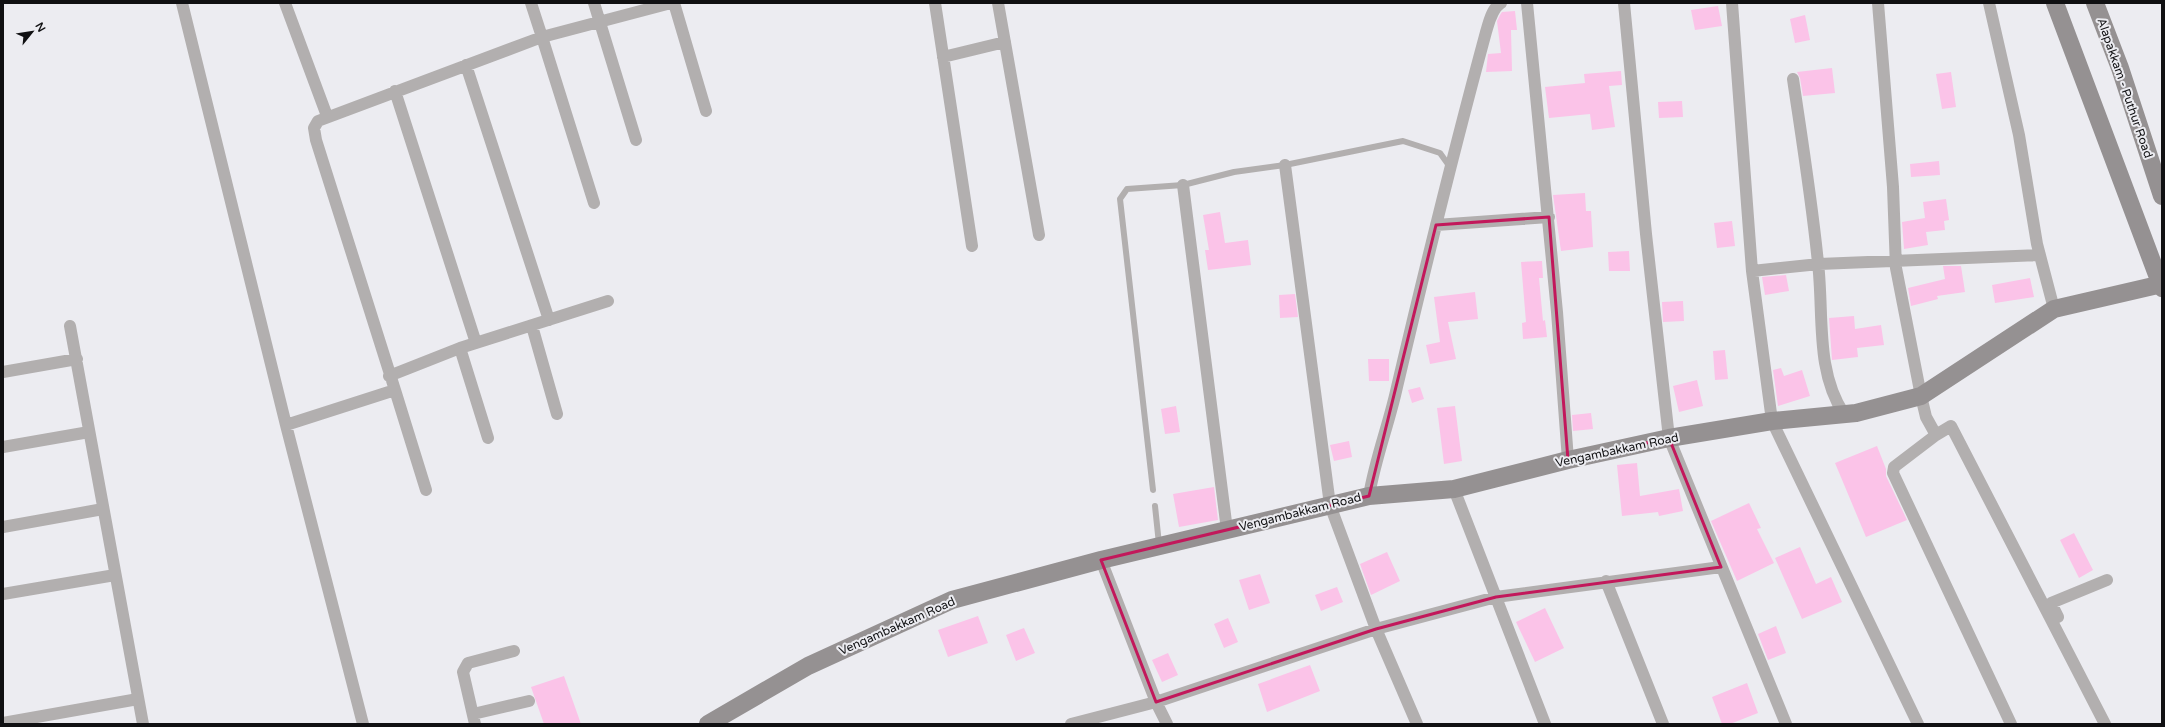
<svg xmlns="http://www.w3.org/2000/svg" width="2165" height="727" font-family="'Varela Round',sans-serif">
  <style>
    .building { fill: #fbc3e8 }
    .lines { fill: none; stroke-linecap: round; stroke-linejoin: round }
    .service { stroke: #b2afaf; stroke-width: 6 }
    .minor { stroke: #b2afaf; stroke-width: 12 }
    .secondary { stroke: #959192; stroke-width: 18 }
    .marked { fill: none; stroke: #c2185b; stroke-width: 3; stroke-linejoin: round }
    .labels { text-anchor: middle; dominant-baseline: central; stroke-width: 4; stroke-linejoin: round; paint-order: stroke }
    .street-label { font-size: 12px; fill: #101012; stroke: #ececf1 }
  </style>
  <rect width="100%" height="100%" fill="#ececf1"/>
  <!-- building -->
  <path class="building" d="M 1718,6 L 1722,26 L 1695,30 L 1691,10 Z
    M 1515,11 L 1517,30 L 1511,30 L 1512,71 L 1486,72 L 1488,54 L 1501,53 L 1497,21 L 1500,15 L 1502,12 Z
    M 1805,15 L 1810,40 L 1795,43 L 1790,19 Z
    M 1832,68 L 1835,93 L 1803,96 L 1800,78 L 1797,72 Z
    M 1621,71 L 1622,85 L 1609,86 L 1615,127 L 1592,130 L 1590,114 L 1549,118 L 1545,87 L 1585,83 L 1584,74 Z
    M 1951,72 L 1956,107 L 1942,109 L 1936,74 Z
    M 1682,101 L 1683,117 L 1659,118 L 1658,102 Z
    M 1939,161 L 1940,175 L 1911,177 L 1910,164 Z
    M 1585,193 L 1586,211 L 1591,211 L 1593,247 L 1561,251 L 1553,195 Z
    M 1946,199 L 1949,220 L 1944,221 L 1945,230 L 1926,232 L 1928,245 L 1904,249 L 1902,222 L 1925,218 L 1923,202 Z
    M 1220,212 L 1225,243 L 1248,240 L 1251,265 L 1208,270 L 1205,250 L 1209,250 L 1203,215 Z
    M 1732,221 L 1735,246 L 1717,248 L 1714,223 Z
    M 1629,251 L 1630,271 L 1609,271 L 1608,252 Z
    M 1542,261 L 1543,278 L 1539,278 L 1543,321 L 1545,320 L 1547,337 L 1523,339 L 1522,323 L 1526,322 L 1521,262 Z
    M 1943,266 L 1961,266 L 1965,292 L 1937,296 L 1938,299 L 1911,306 L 1908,288 L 1945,279 Z
    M 1786,275 L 1789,291 L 1765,295 L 1762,277 Z
    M 2030,278 L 2034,297 L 1995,303 L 1992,285 Z
    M 1475,292 L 1478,319 L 1448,322 L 1456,359 L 1430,364 L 1426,345 L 1440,342 L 1434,297 Z
    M 1295,294 L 1298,317 L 1280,318 L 1279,295 Z
    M 1683,301 L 1684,321 L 1663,322 L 1662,302 Z
    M 1854,316 L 1855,329 L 1881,325 L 1884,345 L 1857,348 L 1858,357 L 1832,360 L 1829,318 Z
    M 1725,350 L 1728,379 L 1715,380 L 1713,351 Z
    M 1368,359 L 1389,359 L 1389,381 L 1369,381 Z
    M 1781,368 L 1784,376 L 1802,370 L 1810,396 L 1778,406 L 1773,370 Z
    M 1697,380 L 1703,406 L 1679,412 L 1673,386 Z
    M 1420,387 L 1424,399 L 1412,403 L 1408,390 Z
    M 1176,406 L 1180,432 L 1165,434 L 1161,409 Z
    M 1455,406 L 1462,461 L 1444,464 L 1437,408 Z
    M 1591,413 L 1593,429 L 1573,431 L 1572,415 Z
    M 1349,441 L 1352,457 L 1334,461 L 1330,445 Z
    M 1877,446 L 1886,469 L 1886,476 L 1907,520 L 1866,537 L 1835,463 Z
    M 1637,463 L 1640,496 L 1679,489 L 1683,511 L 1659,516 L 1658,512 L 1622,516 L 1617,465 Z
    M 1214,487 L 1218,520 L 1179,527 L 1173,494 Z
    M 1749,503 L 1761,528 L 1757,529 L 1774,563 L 1737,581 L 1711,521 Z
    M 2074,533 L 2093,570 L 2079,578 L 2060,540 Z
    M 1800,547 L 1816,584 L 1831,577 L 1842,602 L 1802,619 L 1775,558 Z
    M 1387,552 L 1400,581 L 1371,595 L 1360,564 Z
    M 1260,574 L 1270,603 L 1249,610 L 1239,580 Z
    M 1337,587 L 1343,602 L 1321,611 L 1315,595 Z
    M 1545,608 L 1564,648 L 1535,662 L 1516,622 Z
    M 978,616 L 988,643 L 948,657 L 938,630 Z
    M 1228,618 L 1238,642 L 1224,648 L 1214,624 Z
    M 1776,626 L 1786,653 L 1768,660 L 1758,634 Z
    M 1024,628 L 1035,653 L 1016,661 L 1006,635 Z
    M 1168,653 L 1178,675 L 1162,682 L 1152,660 Z
    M 1310,665 L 1320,691 L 1267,712 L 1258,684 Z
    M 564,676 L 581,724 L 544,724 L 531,687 Z
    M 1747,683 L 1758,713 L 1730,724 L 1722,724 L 1712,697 Z"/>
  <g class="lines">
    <!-- service -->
    <path class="service" d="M 1153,490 L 1120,199 L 1127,189 L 1183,185 L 1234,172 L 1285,165 L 1403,141 L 1440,153 L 1450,167
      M 1155,506 L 1159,544"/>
    <!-- minor -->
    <path class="minor" d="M 182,3 L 286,425 L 363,724
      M 285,3 L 327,116
      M 594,3 L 636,140
      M 674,3 L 706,111
      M 935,3 L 972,246
      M 998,3 L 1039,235
      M 1527,3 L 1557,312 L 1568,460
      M 1624,3 L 1646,234 L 1669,438 L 1786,724
      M 1732,3 L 1752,271 L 1772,421 L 1918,724
      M 1878,3 L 1893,187 L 1896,268 L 1921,396 L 1926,417 L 1936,435
      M 1989,3 L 2019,135 L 2037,244 L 2054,309
      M 943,57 L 1005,42
      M 466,65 L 549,320
      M 1793,79 C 1802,140 1812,202 1818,263 C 1824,313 1815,371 1844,414
      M 395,91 L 476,343
      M 1285,165 L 1330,505 L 1376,629 L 1417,724
      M 1183,185 L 1227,530
      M 594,203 L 542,37 L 671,3
      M 1436,225 L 1549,217
      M 1752,271 L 1819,264 L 2040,255
      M 70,326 L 143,724
      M 532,326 L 557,414
      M 460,348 L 488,438
      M 3,372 L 77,359
      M 389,376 L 460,348 L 608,301
      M 395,390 L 426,490
      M 286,425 L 395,390 L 316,140 L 314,128 L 318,121 L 542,37 L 531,3
      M 3,447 L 89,432
      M 1454,489 L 1545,724
      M 1369,496 C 1375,459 1389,424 1397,387 C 1425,268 1454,150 1486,32 C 1489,22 1492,8 1501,3
      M 3,527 L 103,509
      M 1101,560 L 1156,702 L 1167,724
      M 1606,581 L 1663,724
      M 3,594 L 115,575
      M 2058,617 L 2051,603 L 2107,580
      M 473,714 L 529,701
      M 3,723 L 138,699
      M 475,724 L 463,672 L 468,663 L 514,651
      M 1071,724 L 1156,702 L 1376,629 L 1496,597 L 1721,567
      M 2011,724 L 1893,473 L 1894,467 L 1936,435 L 1951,426 L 2105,724"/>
    <!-- secondary -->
    <path class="secondary" d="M 2055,3 L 2162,288
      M 2095,3 L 2120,68 L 2162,196
      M 708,724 L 808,666 L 952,600 L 1101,560 L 1369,496 L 1454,489 L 1568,460 L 1669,438 L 1772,421 L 1856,413 L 1921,396 L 2054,309 L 2162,284"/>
  </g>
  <!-- marked area -->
  <path class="marked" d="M 1549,217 L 1568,460 L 1669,438 L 1721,567 L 1496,597 L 1376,629 L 1156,702 L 1101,560 L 1369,496 L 1436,225 Z"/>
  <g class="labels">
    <!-- street labels -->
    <g class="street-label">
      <text transform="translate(2125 88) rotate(71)">Alapakkam - Puthur Road</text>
      <text transform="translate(1617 450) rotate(-12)">Vengambakkam Road</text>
      <text transform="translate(1300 512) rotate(-14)">Vengambakkam Road</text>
      <text transform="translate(897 626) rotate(-24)">Vengambakkam Road</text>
    </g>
  </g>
  <!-- border -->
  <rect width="2165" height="727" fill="none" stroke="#101012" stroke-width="8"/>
  <!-- north arrow -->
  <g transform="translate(32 32) rotate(60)" stroke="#ececf1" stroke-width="3" paint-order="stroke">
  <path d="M0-3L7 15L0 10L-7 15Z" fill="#101012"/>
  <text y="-6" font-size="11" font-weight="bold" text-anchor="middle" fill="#101012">N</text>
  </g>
</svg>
